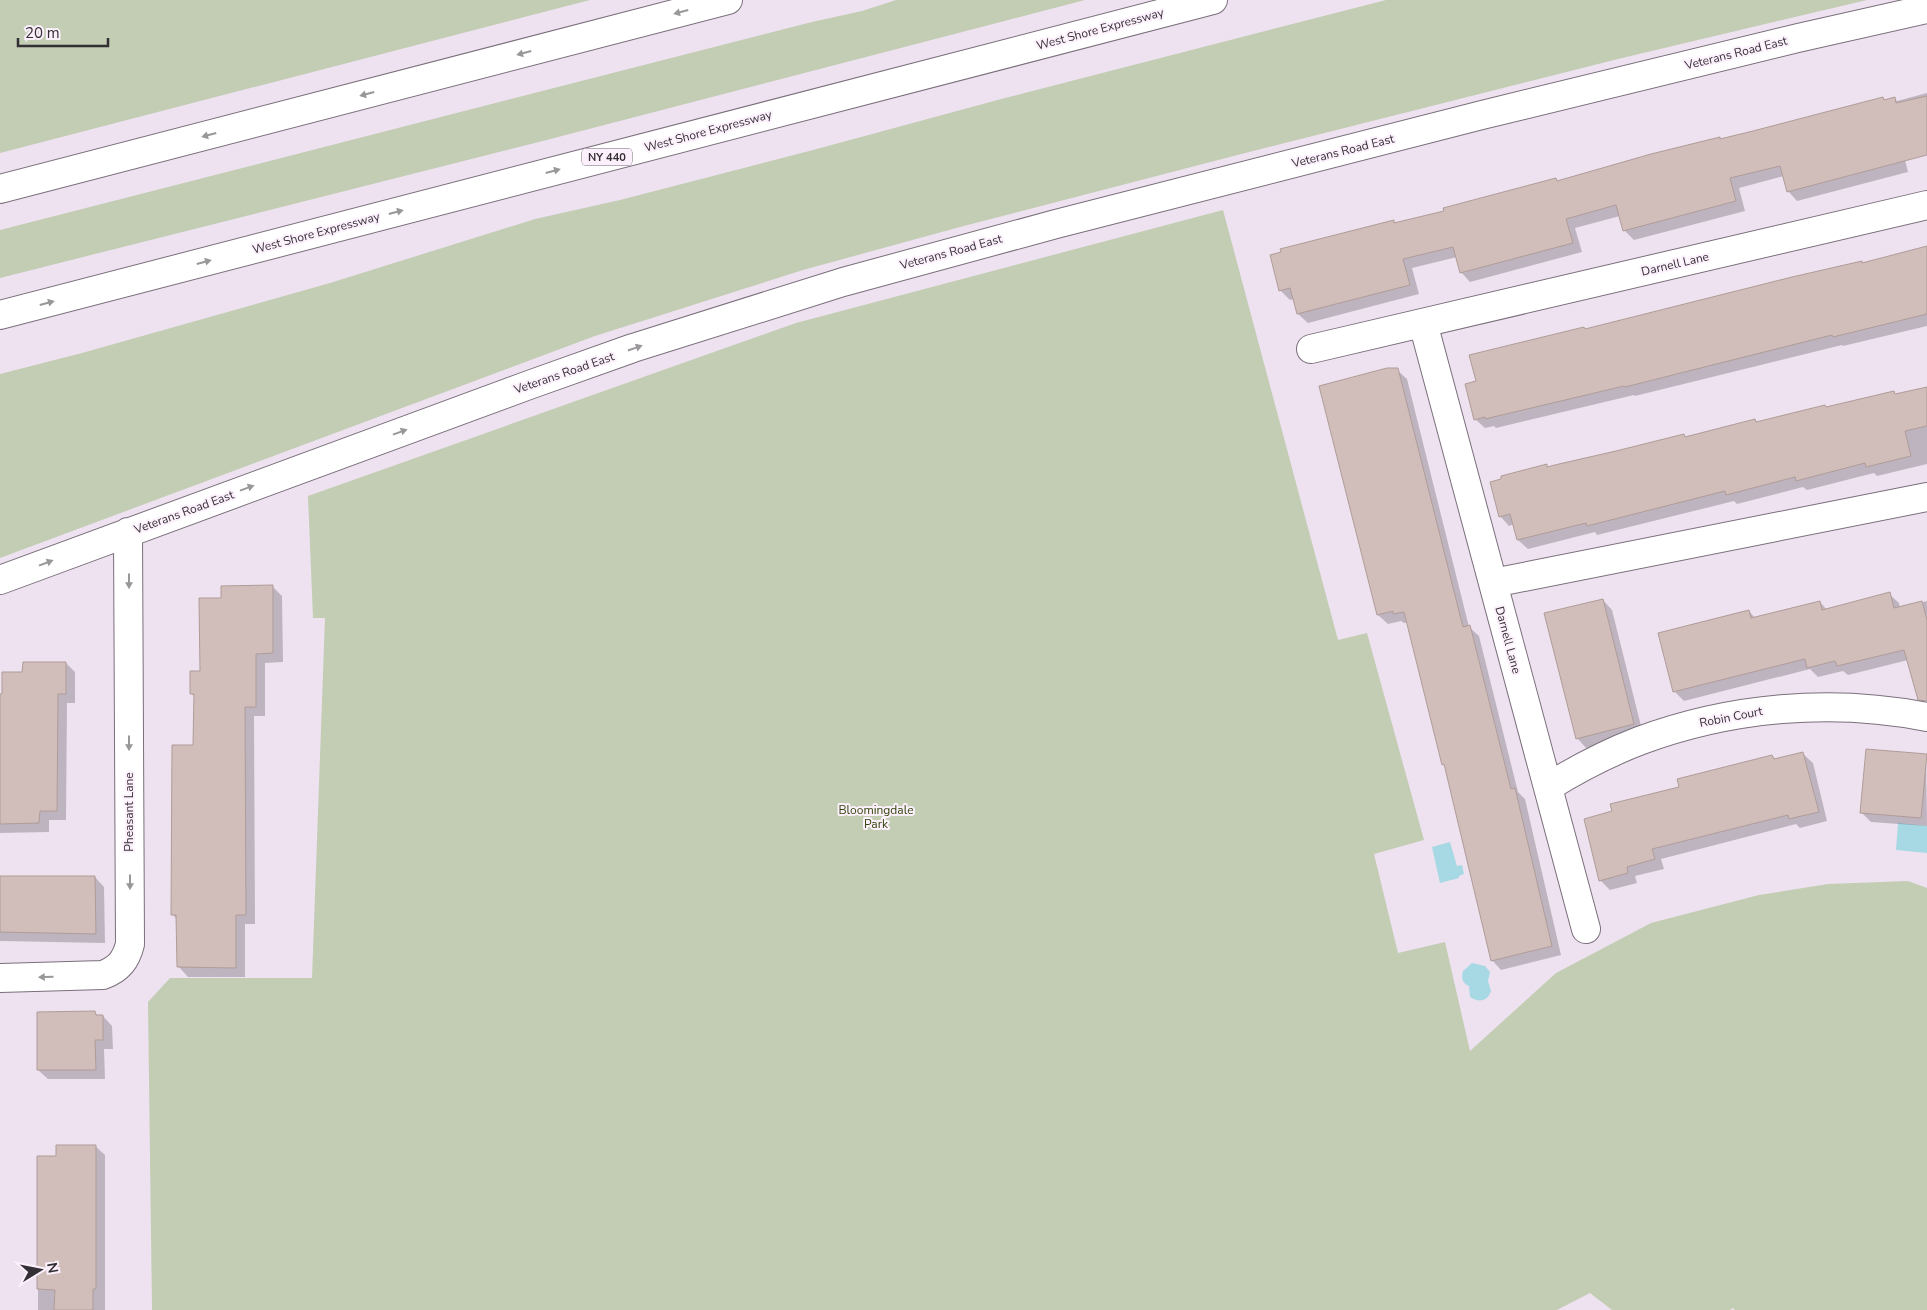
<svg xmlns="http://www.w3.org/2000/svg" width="1927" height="1310" font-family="'Nunito Sans',sans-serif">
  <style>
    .green { fill: #c2cdb4 }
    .water { fill: #a6d9e4 }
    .shadow { fill: #0003 }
    .building { fill: #d1beba; stroke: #af9c98 }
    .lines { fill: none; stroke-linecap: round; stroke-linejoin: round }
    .minor-casing { stroke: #7a6f7b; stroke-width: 30 }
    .highway-casing { stroke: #7a6f7b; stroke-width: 30 }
    .minor { stroke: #fff; stroke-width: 28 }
    .highway { stroke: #fff; stroke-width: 28 }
    .oneway { fill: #9a979a }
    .labels { text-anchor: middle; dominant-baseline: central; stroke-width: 4; stroke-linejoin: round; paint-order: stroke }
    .shield { fill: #fcf0fd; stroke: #706971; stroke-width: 1 }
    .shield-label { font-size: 11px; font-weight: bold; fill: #342f35 }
    .street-label { font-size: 12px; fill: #342f35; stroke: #fcf0fd }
    .park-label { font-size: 12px; fill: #324409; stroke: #fcf0fd }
  </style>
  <rect width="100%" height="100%" fill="#eee2f0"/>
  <!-- green -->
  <path class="green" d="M 0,0 L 590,0 L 0,153 Z
    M 896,0 L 1085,0 L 535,143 L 0,278 L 0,230 L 812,22 L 862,11 Z
    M 1386,0 L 1867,0 L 1618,59 L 1253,151 L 960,227 L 803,270 L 595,336 L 0,558 L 0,374 L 82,353 L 330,283 L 535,219 L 620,200 L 813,150 L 1005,98 Z
    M 1223,210 L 1338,640 L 1367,633 L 1424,840 L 1374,854 L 1398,953 L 1445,942 L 1470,1051 L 1556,973 L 1651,923 L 1759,895 L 1828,884 L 1908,881 L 1927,888 L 1927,1310 L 1735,1310 L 1733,1308 L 1730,1310 L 1612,1310 L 1590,1293 L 1557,1310 L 152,1310 L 148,1002 L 170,978 L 312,978 L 325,618 L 313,618 L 308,496 L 796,323 Z"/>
  <!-- water -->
  <path class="water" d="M 1898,823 L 1927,826 L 1927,853 L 1896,850 Z
    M 1450,842 L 1457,866 L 1462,865 L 1464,874 L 1459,876 L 1459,878 L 1440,883 L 1432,847 Z
    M 1472,963 L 1485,966 L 1490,972 L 1488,981 L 1491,991 C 1488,1001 1479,1003 1470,997 L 1469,986 C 1462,983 1461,977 1463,971 Z"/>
  <!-- shadow -->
  <path class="shadow" d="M 1927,93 L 1927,145 L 1903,152 L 1908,172 L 1797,201 L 1788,191 L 1784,176 L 1739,188 L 1745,211 L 1634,240 L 1624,230 L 1620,216 L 1575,228 L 1582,252 L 1470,282 L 1461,272 L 1457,257 L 1412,268 L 1419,294 L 1308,323 L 1298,314 L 1294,299 L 1290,300 L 1281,291 L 1393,221 L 1396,224 L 1445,212 L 1556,180 L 1558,182 L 1719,138 L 1721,140 L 1894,98 L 1897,101 Z
    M 1927,248 L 1927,326 L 1843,346 L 1842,345 L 1635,396 L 1634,395 L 1496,428 L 1494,426 L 1485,428 L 1475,419 L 1478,382 L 1585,330 L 1861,262 L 1863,264 Z
    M 1397,370 L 1407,379 L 1469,627 L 1479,636 L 1518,792 L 1525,799 L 1561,955 L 1501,970 L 1492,960 L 1446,767 L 1444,764 L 1408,622 L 1404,623 L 1401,621 L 1388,624 L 1378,615 Z
    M 1927,387 L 1927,464 L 1877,476 L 1874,473 L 1807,490 L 1803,487 L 1737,504 L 1734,501 L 1597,535 L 1595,532 L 1528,549 L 1518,540 L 1514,524 L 1509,526 L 1500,516 L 1546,466 L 1548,468 L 1684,435 L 1687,438 L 1755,421 L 1757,423 L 1894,392 L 1896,395 Z
    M 273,587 L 282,596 L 283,662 L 265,663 L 265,716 L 254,716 L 255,924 L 245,924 L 245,977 L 188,977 L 179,967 L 178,920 L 172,914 L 195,746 L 195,697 L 191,693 L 201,673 L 222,600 Z
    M 1889,594 L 1899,603 L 1900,608 L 1927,601 L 1927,677 L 1908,660 L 1848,675 L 1843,671 L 1818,677 L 1810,669 L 1684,701 L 1674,691 L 1749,611 L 1755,618 L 1820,602 L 1827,610 Z
    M 1603,600 L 1612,610 L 1643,734 L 1586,748 L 1577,738 Z
    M 66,663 L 75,672 L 75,703 L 67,703 L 66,820 L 49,820 L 49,832 L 0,833 L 0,695 L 3,695 L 24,673 Z
    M 1803,754 L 1813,763 L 1827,821 L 1800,828 L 1796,824 L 1661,859 L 1664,869 L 1635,876 L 1637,883 L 1610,890 L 1600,880 L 1614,812 L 1772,756 L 1776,760 Z
    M 1926,756 L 1927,826 L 1871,822 L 1861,812 Z
    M 0,877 L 95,877 L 104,887 L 105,943 L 0,941 Z
    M 95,1013 L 98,1016 L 103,1016 L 112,1026 L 113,1049 L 104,1049 L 105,1079 L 48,1079 L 38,1070 Z
    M 95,1146 L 105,1155 L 105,1310 L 38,1310 L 38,1157 L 57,1157 Z"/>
  <!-- building -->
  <path class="building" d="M 1927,96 L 1927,155 L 1787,192 L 1780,166 L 1730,178 L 1736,201 L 1623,231 L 1616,205 L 1566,219 L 1573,243 L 1460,273 L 1453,247 L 1403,259 L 1410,285 L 1297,314 L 1290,288 L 1279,291 L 1270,255 L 1281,252 L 1280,249 L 1394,220 L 1394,223 L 1444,211 L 1443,208 L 1556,178 L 1557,181 L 1651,154 L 1720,137 L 1720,139 L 1753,131 L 1883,97 L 1884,100 L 1895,97 L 1896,103 Z
    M 1927,246 L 1927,314 L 1833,337 L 1832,335 L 1625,387 L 1624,386 L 1485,419 L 1485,417 L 1474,420 L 1465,384 L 1476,381 L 1469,355 L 1584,327 L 1585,329 L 1792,277 L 1862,261 L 1862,263 Z
    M 1387,368 L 1398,368 L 1463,627 L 1470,625 L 1511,789 L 1515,788 L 1552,946 L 1491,961 L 1444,764 L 1442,765 L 1404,612 L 1393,614 L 1393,611 L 1377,615 L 1319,386 Z
    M 1927,387 L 1927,426 L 1905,431 L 1911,456 L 1866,467 L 1865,463 L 1796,481 L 1795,477 L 1726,495 L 1725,491 L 1587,526 L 1586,523 L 1517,540 L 1510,514 L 1499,517 L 1490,482 L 1501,479 L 1501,476 L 1547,464 L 1547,467 L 1559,464 L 1616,451 L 1684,434 L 1685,437 L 1755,419 L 1756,422 L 1825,405 L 1826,407 L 1894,391 L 1895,394 Z
    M 273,585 L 273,653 L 256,654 L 256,707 L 245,707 L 246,915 L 236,915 L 236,968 L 177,967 L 176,915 L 171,915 L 172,745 L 193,745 L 194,694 L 190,694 L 190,671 L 200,671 L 199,598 L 221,598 L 221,586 Z
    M 1890,592 L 1894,608 L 1922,601 L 1927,620 L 1927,701 L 1918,700 L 1904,650 L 1837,666 L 1835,661 L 1807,668 L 1805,659 L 1673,692 L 1658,633 L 1749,610 L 1751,618 L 1820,601 L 1822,610 Z
    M 1603,599 L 1634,724 L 1576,739 L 1544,613 Z
    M 23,662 L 66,662 L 66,694 L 58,694 L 57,811 L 40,811 L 39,823 L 0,824 L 0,694 L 2,694 L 2,672 L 22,672 Z
    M 1866,749 L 1927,754 L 1921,818 L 1860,813 Z
    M 1803,752 L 1819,812 L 1789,819 L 1788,815 L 1652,849 L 1655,859 L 1627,867 L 1628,873 L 1599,881 L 1584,819 L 1612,811 L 1610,804 L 1679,787 L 1677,779 L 1772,755 L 1774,759 Z
    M 0,876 L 95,876 L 96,934 L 0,932 Z
    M 95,1011 L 96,1015 L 103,1015 L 103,1040 L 95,1040 L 96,1070 L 37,1070 L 37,1012 Z
    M 56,1145 L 96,1145 L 96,1289 L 93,1289 L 93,1310 L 54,1310 L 55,1290 L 37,1289 L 37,1156 L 56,1156 Z"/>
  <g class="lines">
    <defs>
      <path id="minor" d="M 1423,323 L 1586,929
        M 1311,349 L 1927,205
        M 0,580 L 529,385 L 633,348 L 843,282 L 1056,224 L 1482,115 L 1798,38 L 1927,9
        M 1493,583 L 1927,497
        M 1548,787 C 1577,769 1608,753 1639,741 C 1730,707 1832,698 1927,717
        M 0,978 L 103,975 C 119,969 126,960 130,944 L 128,532"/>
      <path id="highway" d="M 0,189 L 728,0
        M 0,315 L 1213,0"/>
    </defs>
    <!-- minor casing -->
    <use href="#minor" class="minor-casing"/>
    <!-- highway casing -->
    <use href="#highway" class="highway-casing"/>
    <!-- minor -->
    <use href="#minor" class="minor"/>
    <!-- highway -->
    <use href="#highway" class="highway"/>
  </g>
  <!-- one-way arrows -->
  <defs><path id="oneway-solid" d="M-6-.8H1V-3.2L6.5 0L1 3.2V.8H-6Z" transform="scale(1.25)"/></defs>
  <g class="oneway">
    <use href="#oneway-solid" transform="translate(681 12) rotate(165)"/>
    <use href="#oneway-solid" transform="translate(524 53) rotate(165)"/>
    <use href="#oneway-solid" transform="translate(367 94) rotate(165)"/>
    <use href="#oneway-solid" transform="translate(209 135) rotate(165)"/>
    <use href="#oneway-solid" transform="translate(553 171) rotate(-15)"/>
    <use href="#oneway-solid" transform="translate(396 212) rotate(-15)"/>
    <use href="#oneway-solid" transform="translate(204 262) rotate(-15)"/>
    <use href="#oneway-solid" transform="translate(47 303) rotate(-15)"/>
    <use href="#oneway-solid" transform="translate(635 348) rotate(-19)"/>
    <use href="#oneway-solid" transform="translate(400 432) rotate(-20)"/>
    <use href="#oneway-solid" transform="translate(247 488) rotate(-20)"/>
    <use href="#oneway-solid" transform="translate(46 563) rotate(-21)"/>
    <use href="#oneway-solid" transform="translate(129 581) rotate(90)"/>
    <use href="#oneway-solid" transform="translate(129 743) rotate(90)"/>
    <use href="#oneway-solid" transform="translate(130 882) rotate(90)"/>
    <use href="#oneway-solid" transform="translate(46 977) rotate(178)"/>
  </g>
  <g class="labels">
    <!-- shield labels -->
    <rect class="shield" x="582" y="148.5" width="50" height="17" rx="4"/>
    <g class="shield-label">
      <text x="607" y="157">NY 440</text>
    </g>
    <!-- street labels -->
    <g class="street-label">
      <text transform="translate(1100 29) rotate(-15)">West Shore Expressway</text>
      <text transform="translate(1736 53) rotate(-14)">Veterans Road East</text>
      <text transform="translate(708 131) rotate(-15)">West Shore Expressway</text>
      <text transform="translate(1343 151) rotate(-14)">Veterans Road East</text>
      <text transform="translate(316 233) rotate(-15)">West Shore Expressway</text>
      <text transform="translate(951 252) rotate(-15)">Veterans Road East</text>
      <text transform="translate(1675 264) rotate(-13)">Darnell Lane</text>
      <text transform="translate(564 373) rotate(-19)">Veterans Road East</text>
      <text transform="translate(184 512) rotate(-20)">Veterans Road East</text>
      <text transform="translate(1508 640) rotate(75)">Darnell Lane</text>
      <text transform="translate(1731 717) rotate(-11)">Robin Court</text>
      <text transform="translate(129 812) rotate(-90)">Pheasant Lane</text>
    </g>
    <!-- park labels -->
    <g class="park-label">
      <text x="876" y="810">Bloomingdale<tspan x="876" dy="14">Park</tspan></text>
    </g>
  </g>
  <!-- north arrow -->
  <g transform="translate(40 1270) rotate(80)" stroke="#fcf0fd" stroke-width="4" paint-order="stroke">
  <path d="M0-4L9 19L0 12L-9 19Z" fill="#342f35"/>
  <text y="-8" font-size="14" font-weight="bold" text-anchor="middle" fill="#342f35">N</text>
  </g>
  <!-- scale -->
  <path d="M18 38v8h90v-8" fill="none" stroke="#342f35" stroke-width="2.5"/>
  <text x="25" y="38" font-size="15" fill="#342f35" stroke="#fcf0fd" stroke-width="4" paint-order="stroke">20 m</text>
</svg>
